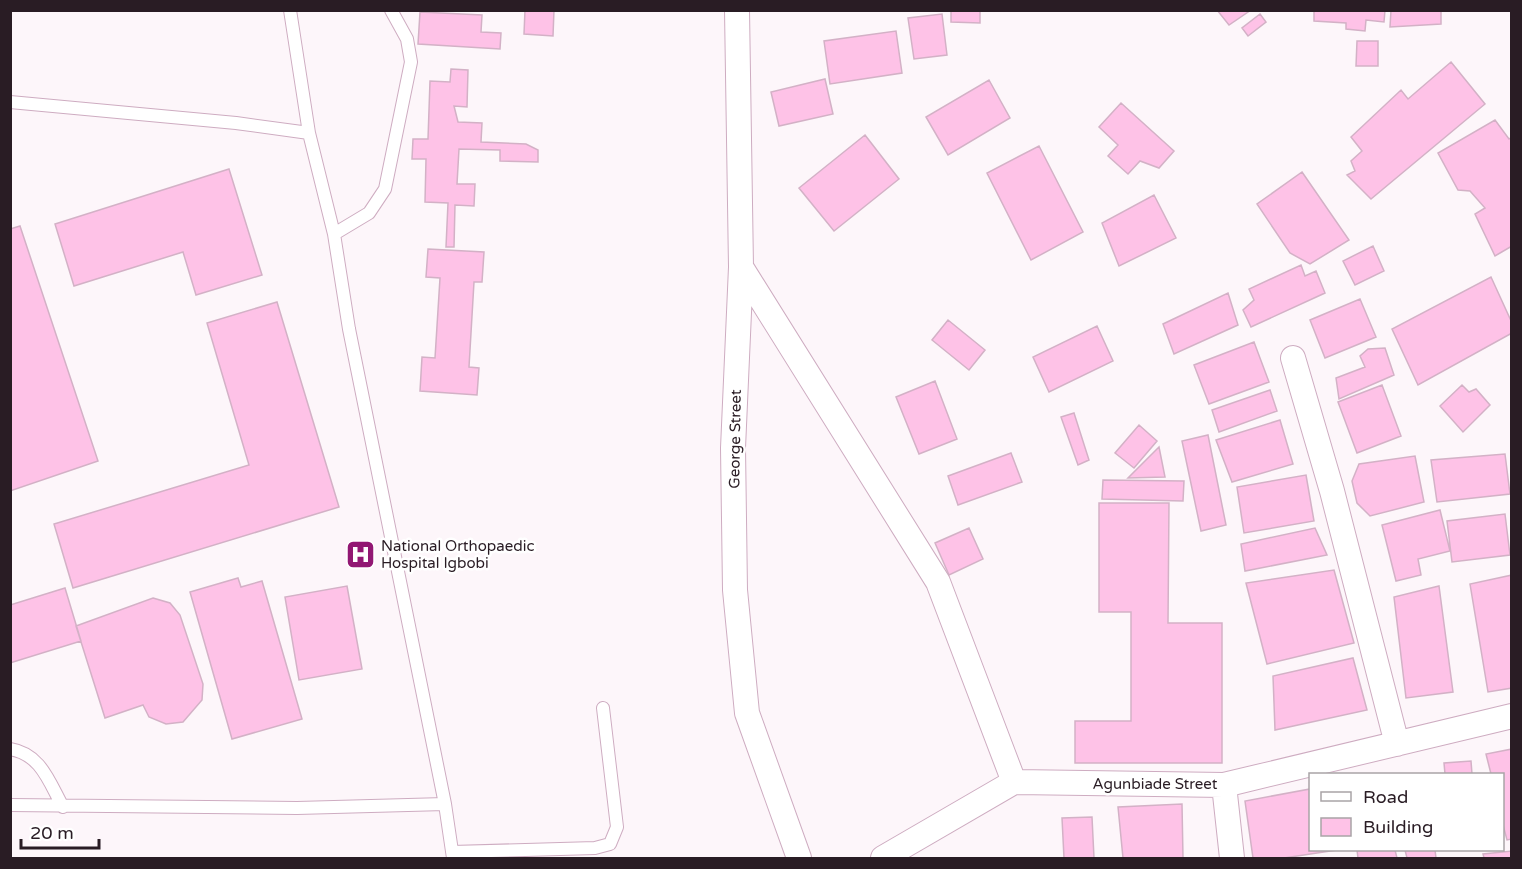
<svg xmlns="http://www.w3.org/2000/svg" width="1522" height="869" font-family="'Varela Round',sans-serif">
  <style>
    .building { fill: #fec2e7; stroke: #d3b1c6; stroke-width: 1.5 }
    .lines { fill: none; stroke-linecap: round; stroke-linejoin: round }
    .service-casing { stroke: #ceacc1; stroke-width: 14 }
    .minor-casing { stroke: #ceacc1; stroke-width: 26 }
    .service { stroke: #fff; stroke-width: 12 }
    .minor { stroke: #fff; stroke-width: 24 }
    .labels { text-anchor: middle; dominant-baseline: central; stroke-width: 5; stroke-linejoin: round; paint-order: stroke }
    .street-label { font-size: 15px; fill: #291c24; stroke: #fff }
    .poi-label { font-size: 15px; fill: #291c24; stroke: #fff; text-anchor: start }
  </style>
  <rect width="100%" height="100%" fill="#fdf6fa"/>
  <!-- building -->
  <path class="building" d="M 525,10 L 554,10 L 553,36 L 524,34 Z
    M 951,10 L 980,10 L 980,23 L 951,22 Z
    M 1217,10 L 1251,10 L 1229,25 Z
    M 1314,10 L 1385,10 L 1384,22 L 1366,20 L 1365,31 L 1346,29 L 1346,23 L 1314,21 Z
    M 1391,10 L 1441,10 L 1441,24 L 1390,27 Z
    M 420,12 L 482,15 L 481,32 L 501,33 L 500,49 L 418,44 Z
    M 942,14 L 947,55 L 914,59 L 908,18 Z
    M 1260,14 L 1266,22 L 1248,36 L 1242,28 Z
    M 896,31 L 902,73 L 830,84 L 824,41 Z
    M 1357,41 L 1378,41 L 1378,66 L 1356,66 Z
    M 1451,62 L 1485,104 L 1371,199 L 1347,175 L 1355,171 L 1351,161 L 1362,151 L 1351,137 L 1401,90 L 1408,99 Z
    M 451,69 L 468,70 L 467,107 L 454,106 L 458,122 L 482,123 L 481,142 L 526,144 L 538,150 L 538,162 L 500,161 L 500,150 L 459,149 L 457,184 L 475,184 L 474,206 L 455,205 L 454,247 L 446,247 L 448,203 L 425,202 L 426,159 L 412,159 L 413,139 L 428,139 L 430,81 L 450,82 Z
    M 825,79 L 833,114 L 779,126 L 771,92 Z
    M 989,80 L 1010,118 L 948,155 L 926,117 Z
    M 1121,103 L 1174,151 L 1159,168 L 1140,161 L 1128,174 L 1108,156 L 1118,145 L 1099,127 Z
    M 1495,120 L 1509,139 L 1512,137 L 1512,246 L 1495,256 L 1475,214 L 1485,208 L 1470,191 L 1458,190 L 1438,153 Z
    M 865,135 L 899,179 L 834,231 L 799,188 Z
    M 1039,146 L 1083,232 L 1031,260 L 987,173 Z
    M 229,169 L 262,275 L 196,295 L 183,252 L 74,286 L 55,224 Z
    M 1302,172 L 1349,240 L 1310,264 L 1290,253 L 1257,204 Z
    M 1154,195 L 1176,238 L 1119,266 L 1102,223 Z
    M 20,226 L 98,461 L 10,491 L 10,229 Z
    M 1373,246 L 1384,271 L 1355,285 L 1343,261 Z
    M 428,249 L 484,252 L 482,282 L 474,282 L 469,367 L 479,368 L 477,395 L 420,391 L 422,357 L 435,358 L 440,278 L 426,277 Z
    M 1301,265 L 1305,276 L 1316,271 L 1325,293 L 1251,327 L 1243,310 L 1254,300 L 1249,289 Z
    M 1491,277 L 1512,323 L 1512,333 L 1418,385 L 1392,329 Z
    M 1228,293 L 1238,325 L 1174,354 L 1163,324 Z
    M 1360,299 L 1376,337 L 1325,358 L 1310,320 Z
    M 277,302 L 339,507 L 73,588 L 54,524 L 249,465 L 207,323 Z
    M 948,320 L 985,350 L 969,370 L 932,340 Z
    M 1097,326 L 1113,361 L 1049,392 L 1033,357 Z
    M 1254,342 L 1269,382 L 1209,404 L 1194,365 Z
    M 1385,348 L 1394,375 L 1339,399 L 1336,378 L 1365,367 L 1360,356 L 1368,349 Z
    M 935,381 L 957,439 L 919,454 L 896,397 Z
    M 1382,385 L 1401,436 L 1357,453 L 1338,402 Z
    M 1462,385 L 1469,392 L 1476,389 L 1490,405 L 1463,432 L 1440,406 Z
    M 1270,390 L 1277,411 L 1219,432 L 1212,410 Z
    M 1074,413 L 1089,460 L 1078,465 L 1061,417 Z
    M 1280,420 L 1293,464 L 1232,482 L 1216,440 Z
    M 1139,425 L 1157,441 L 1134,468 L 1115,453 Z
    M 1208,435 L 1226,525 L 1201,531 L 1182,441 Z
    M 1159,447 L 1165,477 L 1128,478 Z
    M 1011,453 L 1022,482 L 958,505 L 948,476 Z
    M 1505,454 L 1510,494 L 1437,502 L 1431,460 Z
    M 1415,456 L 1424,502 L 1370,516 L 1357,503 L 1352,481 L 1359,464 Z
    M 1306,475 L 1314,521 L 1244,533 L 1237,487 Z
    M 1103,480 L 1184,481 L 1183,501 L 1102,499 Z
    M 1099,503 L 1169,503 L 1168,623 L 1222,623 L 1222,763 L 1075,763 L 1075,721 L 1131,721 L 1131,612 L 1099,612 Z
    M 1440,510 L 1450,551 L 1418,559 L 1421,575 L 1396,581 L 1382,525 Z
    M 1505,514 L 1510,555 L 1452,562 L 1447,521 Z
    M 969,528 L 983,559 L 949,575 L 935,543 Z
    M 1315,528 L 1327,555 L 1245,571 L 1241,544 Z
    M 1334,570 L 1354,643 L 1267,664 L 1246,583 Z
    M 1512,575 L 1512,688 L 1488,692 L 1470,584 Z
    M 238,578 L 241,587 L 262,581 L 302,719 L 232,739 L 190,592 Z
    M 347,586 L 362,669 L 299,680 L 285,597 Z
    M 1439,586 L 1453,692 L 1406,698 L 1394,597 Z
    M 65,588 L 81,641 L 10,663 L 10,605 Z
    M 153,598 L 170,603 L 180,615 L 203,684 L 202,700 L 183,722 L 166,724 L 149,717 L 143,705 L 105,718 L 76,626 Z
    M 1353,658 L 1367,710 L 1275,730 L 1273,676 Z
    M 1512,749 L 1512,839 L 1507,840 L 1502,821 L 1502,774 L 1491,774 L 1486,754 Z
    M 1471,761 L 1472,774 L 1445,774 L 1444,763 Z
    M 1310,789 L 1310,850 L 1337,850 L 1284,858 L 1253,858 L 1245,801 Z
    M 1182,804 L 1183,858 L 1123,858 L 1118,807 Z
    M 1092,817 L 1094,858 L 1064,858 L 1062,818 Z
    M 1357,850 L 1395,850 L 1397,858 L 1358,858 Z
    M 1405,850 L 1435,850 L 1436,858 L 1407,858 Z
    M 1512,851 L 1512,858 L 1484,858 L 1483,854 Z"/>
  <g class="lines">
    <defs>
      <path id="service" d="M 290,10 L 309,133
        M 10,102 L 236,123 L 309,133 L 334,234 L 349,329 L 445,804 L 453,858
        M 334,234 L 369,213 L 385,189 L 411,62 L 407,39 L 391,10
        M 10,749 C 41,754 49,782 63,807
        M 10,805 L 297,808 L 445,804
        M 452,852 L 595,848 L 610,844 L 617,827 L 603,708"/>
      <path id="minor" d="M 737,10 L 741,267 L 733,448 L 735,590 L 747,713 L 799,858
        M 741,267 L 938,582 L 1014,782
        M 1293,358 L 1332,491 L 1397,744
        M 1224,785 L 1232,858
        M 883,858 L 1014,782 L 1224,785 L 1512,716"/>
    </defs>
    <!-- service casing -->
    <use href="#service" class="service-casing"/>
    <!-- minor casing -->
    <use href="#minor" class="minor-casing"/>
    <!-- service -->
    <use href="#service" class="service"/>
    <!-- minor -->
    <use href="#minor" class="minor"/>
  </g>
  <!-- icons -->
  <defs>
    <symbol id="hospital-square" viewBox="-11 -11 22 22"><rect x="-9" y="-9" width="18" height="18" rx="4" fill="#921773" stroke="#fff"/><path d="M-5-5h3v3.5h4V-5h3V5h-3V1.5h-4V5h-3Z" fill="#fff"/></symbol>
  </defs>
  <g fill-rule="evenodd">
    <use href="#hospital-square" x="344" y="538" width="33" height="33"/>
  </g>
  <g class="labels">
    <!-- street labels -->
    <g class="street-label">
      <text transform="translate(735 439) rotate(-89)">George Street</text>
      <text x="1155" y="784">Agunbiade Street</text>
    </g>
    <!-- poi labels -->
    <g class="poi-label">
      <text x="381" y="546">National Orthopaedic<tspan x="381" dy="17">Hospital Igbobi</tspan></text>
    </g>
  </g>
  <!-- border -->
  <rect width="1522" height="869" fill="none" stroke="#291c24" stroke-width="24"/>
  <!-- legend -->
  <rect x="1309" y="773" width="195" height="78" fill="#ffffff" stroke="#a9a4a7" stroke-width="1.5"/>
  <rect x="1321" y="792" width="30" height="9" fill="#ffffff" stroke="#a9a4a7" stroke-width="1.5"/>
  <text x="1363" y="803" font-size="18" fill="#291c24">Road</text>
  <rect x="1321" y="818" width="30" height="18" fill="#fec2e7" stroke="#a9a4a7" stroke-width="1.5"/>
  <text x="1363" y="833" font-size="18" fill="#291c24">Building</text>
  <!-- scale -->
  <path d="M21 839v9h78v-9" fill="none" stroke="#291c24" stroke-width="3"/>
  <text x="30" y="839" font-size="18" fill="#291c24" stroke="#ffffff" stroke-width="4.5" paint-order="stroke">20 m</text>
</svg>
